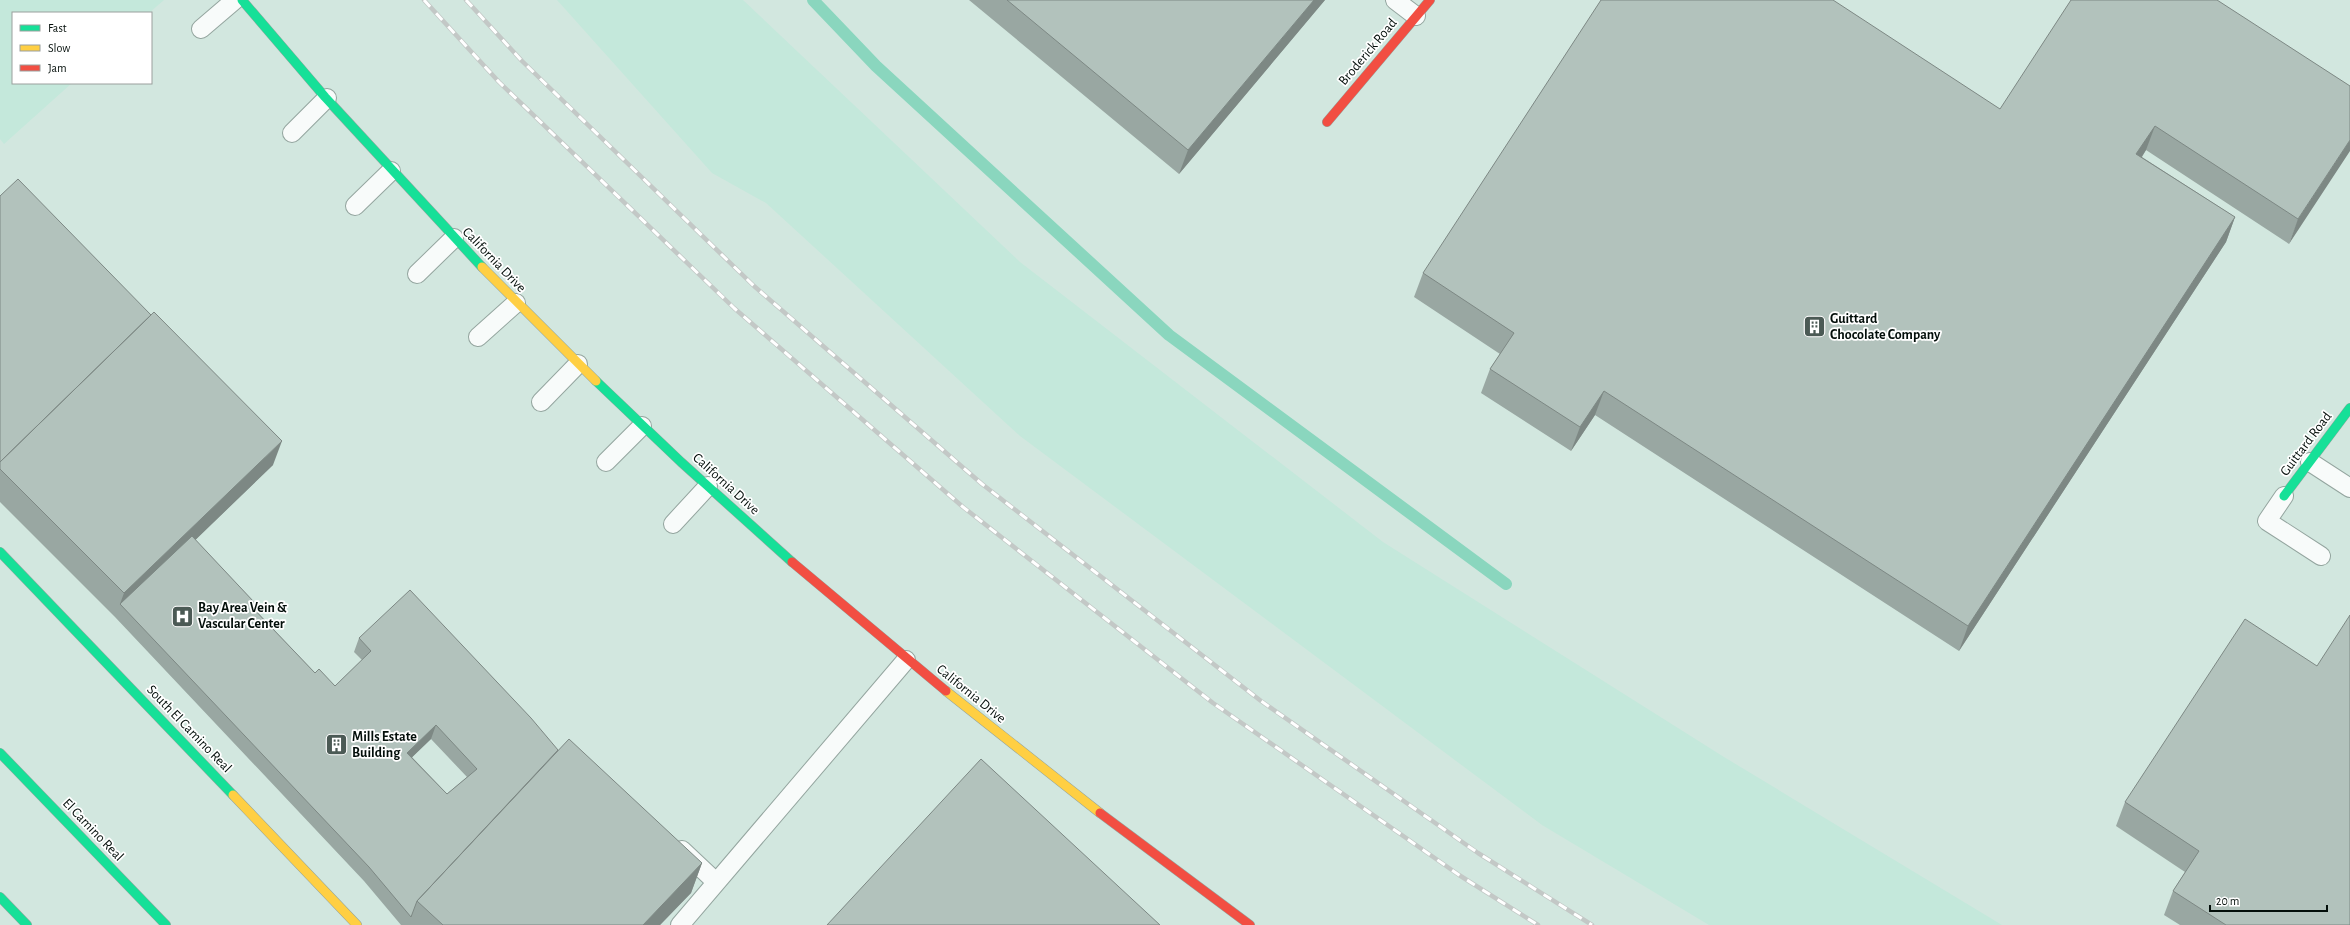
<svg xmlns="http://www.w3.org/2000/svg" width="2350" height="925" font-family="'Alegreya Sans',sans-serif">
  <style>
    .built { fill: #c4e8db }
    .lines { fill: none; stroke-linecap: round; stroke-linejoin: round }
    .stream { stroke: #8ad6be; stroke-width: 12 }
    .lane-casing { stroke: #94a59f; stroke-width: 20 }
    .fast-casing { stroke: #94a59f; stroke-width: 10 }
    .slow-casing { stroke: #94a59f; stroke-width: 10 }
    .jam-casing { stroke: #94a59f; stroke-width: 10 }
    .lane { stroke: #f8fbfa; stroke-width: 18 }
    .fast { stroke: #16e098; stroke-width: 9 }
    .slow { stroke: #ffcf43; stroke-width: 9 }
    .jam { stroke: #f24e42; stroke-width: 9 }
    .rail-casing { stroke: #c3c8c6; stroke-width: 4.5 }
    .rail { stroke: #fff; stroke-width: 3; stroke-dasharray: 9; stroke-linecap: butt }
    .wall { fill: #99a7a2; fill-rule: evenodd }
    .shaded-wall { fill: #7d8884 }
    .building { fill: #b2c2bc; stroke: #7d8884; fill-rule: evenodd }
    .labels { text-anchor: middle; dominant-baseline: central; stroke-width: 3.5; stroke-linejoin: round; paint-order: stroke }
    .street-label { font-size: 14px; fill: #030e0a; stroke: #fff }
    .poi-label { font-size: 14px; font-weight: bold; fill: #030e0a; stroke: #fff; text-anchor: start }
  </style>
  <rect width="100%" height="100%" fill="#d2e7df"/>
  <!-- built -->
  <path class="built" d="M 0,0 L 164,0 L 149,13 L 13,13 L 13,83 L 72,83 L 4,144 L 0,139 Z
    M 557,0 L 743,0 L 1020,262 L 1383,542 L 1724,757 L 2002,925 L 1709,925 L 1542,825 L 1020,436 L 766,203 L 712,173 Z"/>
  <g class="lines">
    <!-- stream -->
    <path class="stream" d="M 813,0 L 876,66 L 1169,335 L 1506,584"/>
    <defs>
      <path id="lane" d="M 1395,0 L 1416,16
        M 201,29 L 235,0
        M 292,133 L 327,98
        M 355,206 L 391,171
        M 417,274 L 454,238
        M 478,337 L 516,303
        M 541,402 L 578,364
        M 606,462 L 642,426
        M 2310,462 L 2350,488
        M 2284,496 L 2267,521 L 2321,556
        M 673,524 L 708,486
        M 682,850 L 716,882
        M 680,925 L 906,660"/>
      <path id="fast" d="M 242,0 L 325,97 L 482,267
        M 596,381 L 681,462 L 792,562
        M 2284,496 L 2350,408
        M 0,552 L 233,795
        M 0,753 L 166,925
        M 0,897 L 27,925"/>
      <path id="slow" d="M 482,267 L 596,381
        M 946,691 L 1100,813
        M 233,795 L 357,925"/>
      <path id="jam" d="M 1327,122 L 1430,0
        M 792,562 L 946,691
        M 1100,813 L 1250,925"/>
    </defs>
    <!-- lane casing -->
    <use href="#lane" class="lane-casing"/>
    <!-- fast casing -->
    <use href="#fast" class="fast-casing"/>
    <!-- slow casing -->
    <use href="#slow" class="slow-casing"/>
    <!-- jam casing -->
    <use href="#jam" class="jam-casing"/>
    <!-- lane -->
    <use href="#lane" class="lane"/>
    <!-- fast -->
    <use href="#fast" class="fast"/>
    <!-- slow -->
    <use href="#slow" class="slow"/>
    <!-- jam -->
    <use href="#jam" class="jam"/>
    <defs>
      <path id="rail" d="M 424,0 L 499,82 L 734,308 L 963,507 L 1213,703 L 1459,875 L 1538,925
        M 466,0 L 522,61 L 754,286 L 982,484 L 1261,701 L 1478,853 L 1592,925"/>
    </defs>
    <!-- rail casing -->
    <use href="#rail" class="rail-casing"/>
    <!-- rail -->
    <use href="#rail" class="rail"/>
  </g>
  <!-- wall -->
  <path class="wall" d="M 969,0 L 1325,0 L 1179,174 Z
    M 2350,86 L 2289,244 L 2146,150 L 2142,157 L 2235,217 L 2226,242 L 1959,651 L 1595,415 L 1571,451 L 1481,393 L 1490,369 L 1500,354 L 1414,297 L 1423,273 L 2000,109 Z
    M 0,196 L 273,465 L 195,540 L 254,602 L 252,607 L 315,673 L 335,686 L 362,660 L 354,652 L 359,638 L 558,750 L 702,863 L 691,893 L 660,925 L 401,925 L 364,881 L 115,617 L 0,502 ZM 431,739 L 467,777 L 447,794 L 412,757 Z
    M 2317,666 L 2350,925 L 2180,925 L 2164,915 L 2173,891 L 2185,872 L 2116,826 L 2125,802 Z"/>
  <!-- shaded-wall -->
  <path class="shaded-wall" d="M 1314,0 L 1325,0 L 1179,174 L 1188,150 Z
    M 2155,126 L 2146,150 L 2128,178 L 2136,154 Z
    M 2350,140 L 2350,151 L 2289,244 L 2298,219 Z
    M 2235,217 L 2226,242 L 1959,651 L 1968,626 Z
    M 1604,391 L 1595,415 L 1571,451 L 1580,427 Z
    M 282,441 L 273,465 L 125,608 L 120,604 L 124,593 Z
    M 436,725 L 431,739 L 402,767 L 407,753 Z
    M 702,863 L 691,893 L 660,925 L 643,925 Z"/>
  <!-- building -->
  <path class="building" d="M 1007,0 L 1314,0 L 1188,150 Z
    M 1601,0 L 1833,0 L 2000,109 L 2071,0 L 2217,0 L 2350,86 L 2350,140 L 2298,219 L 2155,126 L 2136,154 L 2235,217 L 1968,626 L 1604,391 L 1580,427 L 1490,369 L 1514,333 L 1423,273 Z
    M 18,179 L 151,315 L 0,462 L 0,196 Z
    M 154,312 L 282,441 L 124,593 L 0,469 L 0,462 Z
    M 192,536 L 254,602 L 250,605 L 315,673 L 319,669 L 335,686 L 371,651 L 359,638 L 410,590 L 531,718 L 558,750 L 417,901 L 411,917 L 369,867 L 120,604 ZM 436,725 L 477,769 L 447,794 L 407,753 Z
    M 2350,615 L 2350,925 L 2226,925 L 2173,891 L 2199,851 L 2125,802 L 2245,619 L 2317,666 Z
    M 569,739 L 702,863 L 643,925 L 443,925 L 417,901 Z
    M 981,759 L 1160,925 L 827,925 Z"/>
  <!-- icons -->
  <defs>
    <symbol id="building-square" viewBox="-11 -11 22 22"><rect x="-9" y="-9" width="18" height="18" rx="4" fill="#4b5a55" stroke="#fff"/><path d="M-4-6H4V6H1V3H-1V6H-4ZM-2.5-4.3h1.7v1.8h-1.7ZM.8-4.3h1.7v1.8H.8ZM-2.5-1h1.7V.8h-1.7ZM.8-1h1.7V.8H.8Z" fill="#fff"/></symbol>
    <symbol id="hospital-square" viewBox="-11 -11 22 22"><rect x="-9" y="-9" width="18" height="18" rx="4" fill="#4b5a55" stroke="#fff"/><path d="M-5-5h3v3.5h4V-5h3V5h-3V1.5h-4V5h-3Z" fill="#fff"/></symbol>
  </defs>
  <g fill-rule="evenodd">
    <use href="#building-square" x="1802" y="314" width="25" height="25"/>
    <use href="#hospital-square" x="170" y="604" width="25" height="25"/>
    <use href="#building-square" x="324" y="732" width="25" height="25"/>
  </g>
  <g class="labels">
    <!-- street labels -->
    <g class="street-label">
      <text transform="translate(1368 52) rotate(-50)">Broderick Road</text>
      <text transform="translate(494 260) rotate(46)">California Drive</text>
      <text transform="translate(2306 444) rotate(-53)">Guittard Road</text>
      <text transform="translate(726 484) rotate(42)">California Drive</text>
      <text transform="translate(971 694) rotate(39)">California Drive</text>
      <text transform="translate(189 729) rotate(46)">South El Camino Real</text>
      <text transform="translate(93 830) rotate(46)">El Camino Real</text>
    </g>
    <!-- poi labels -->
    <g class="poi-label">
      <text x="1830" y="319">Guittard<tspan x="1830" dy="16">Chocolate Company</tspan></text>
      <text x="198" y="608">Bay Area Vein &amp;<tspan x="198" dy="16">Vascular Center</tspan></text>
      <text x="352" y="737">Mills Estate<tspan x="352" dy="16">Building</tspan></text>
    </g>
  </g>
  <!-- legend -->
  <rect x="12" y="12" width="140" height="72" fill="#ffffff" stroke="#9a9f9d"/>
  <rect x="20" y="25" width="20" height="6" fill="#16e098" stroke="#9a9f9d"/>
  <text x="48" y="32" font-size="12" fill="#030e0a">Fast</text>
  <rect x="20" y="45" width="20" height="6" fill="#ffcf43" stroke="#9a9f9d"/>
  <text x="48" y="52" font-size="12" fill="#030e0a">Slow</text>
  <rect x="20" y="65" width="20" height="6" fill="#f24e42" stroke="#9a9f9d"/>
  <text x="48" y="72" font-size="12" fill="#030e0a">Jam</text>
  <!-- scale -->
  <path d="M2210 905v6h117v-6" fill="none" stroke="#030e0a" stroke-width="2"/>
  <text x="2216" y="905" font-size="12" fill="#030e0a" stroke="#ffffff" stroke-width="3" paint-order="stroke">20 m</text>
</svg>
